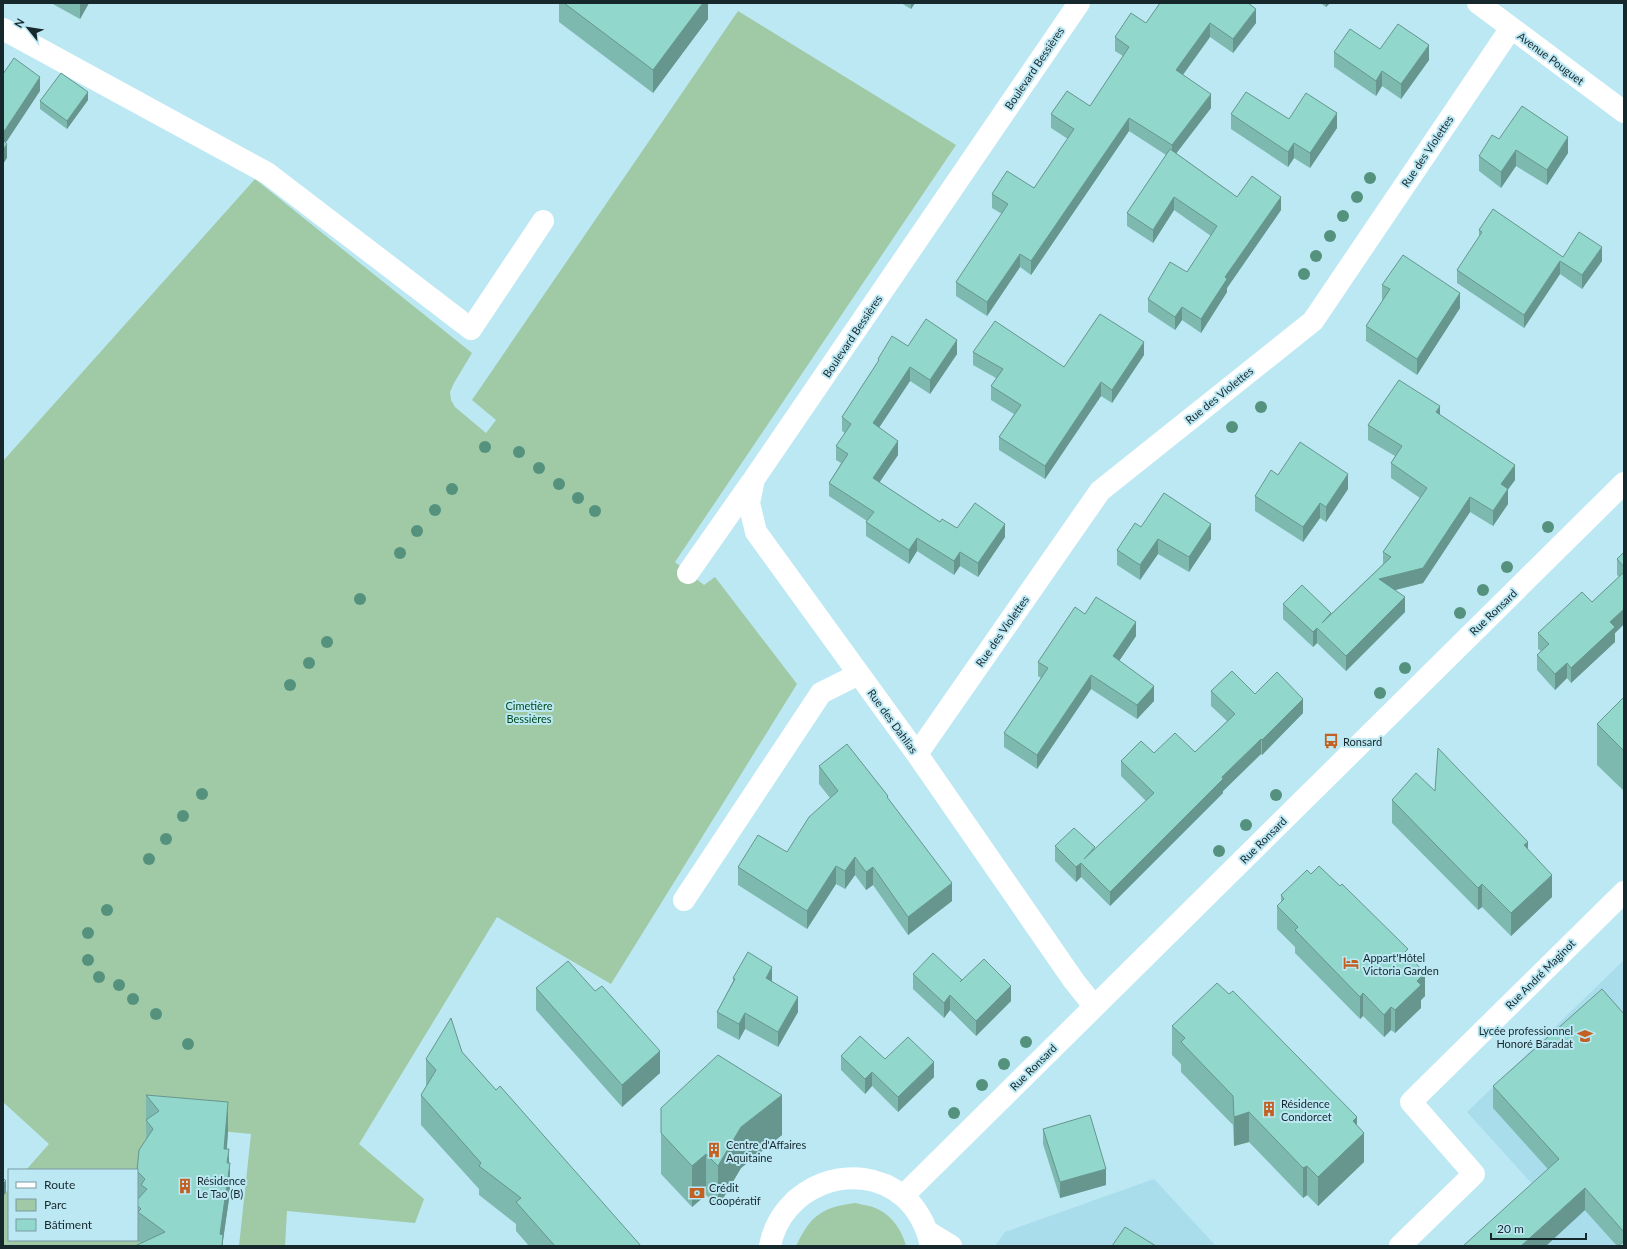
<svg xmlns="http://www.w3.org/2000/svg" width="1627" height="1249" font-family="Lato,sans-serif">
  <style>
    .built { fill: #a9ddeb }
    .green { fill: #a0c9a6 }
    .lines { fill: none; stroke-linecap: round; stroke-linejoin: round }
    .minor { stroke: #fff; stroke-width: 22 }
    .tree { fill: #55927e }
    .wall { fill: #7db9af }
    .shaded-wall { fill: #66968e }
    .building { fill: #91d7cb; stroke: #66968e }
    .labels { text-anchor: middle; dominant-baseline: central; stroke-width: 4; stroke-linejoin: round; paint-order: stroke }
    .street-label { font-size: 11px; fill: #17282d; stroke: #bce8f4 }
    .park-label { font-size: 11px; fill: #004c1d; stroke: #bce8f4 }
    .poi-label { font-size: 11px; fill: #17282d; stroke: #bce8f4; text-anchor: start }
  </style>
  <rect width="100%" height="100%" fill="#bce8f4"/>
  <!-- built -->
  <path class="built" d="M 1624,960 L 1624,1246 L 1470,1246 L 1532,1184 L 1467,1112 Z
    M 1154,1179 L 1216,1246 L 995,1246 L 1005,1232 Z"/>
  <!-- green -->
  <path class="green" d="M 738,11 L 956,145 L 675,562 L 704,585 L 715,577 L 797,684 L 611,984 L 497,917 L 359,1144 L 424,1199 L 415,1223 L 287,1211 L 285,1246 L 239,1246 L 251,1134 L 157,1125 L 137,1230 L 137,1170 L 26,1170 L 49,1144 L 3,1102 L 3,461 L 255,179 L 472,353 L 454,383 L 450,392 L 451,400 L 455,407 L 486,433 L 496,420 L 472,400 Z
    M 9,1189 L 9,1240 L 137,1240 L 137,1235 L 145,1246 L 3,1246 L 3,1196 Z
    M 856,1203 C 862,1205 869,1205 875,1208 C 891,1214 902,1230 906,1246 L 796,1246 C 811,1215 822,1207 856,1203 Z"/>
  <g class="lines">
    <!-- minor -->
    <path class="minor" d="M 1478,3 L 1624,112
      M 3,29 L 267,173 L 471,329 L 543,221
      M 688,573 L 751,483
      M 859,674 L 756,532 L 749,503 L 754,479 L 1079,3
      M 917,754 L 1100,491 L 1313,321 L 1511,28
      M 684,900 L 821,693 L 859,674 L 917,754 L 1074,981 L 1094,1006
      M 903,1196 L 1624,483
      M 928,1232 L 951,1246
      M 770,1246 C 781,1186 855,1157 903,1196 C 918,1209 927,1227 931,1246
      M 1400,1246 L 1474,1174 L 1411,1102 L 1624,892"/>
  </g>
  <!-- trees -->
  <g class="tree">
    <circle cx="1370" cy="178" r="6"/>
    <circle cx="1357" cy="197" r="6"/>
    <circle cx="1343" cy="216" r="6"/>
    <circle cx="1330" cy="236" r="6"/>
    <circle cx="1316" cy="256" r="6"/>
    <circle cx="1304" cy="274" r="6"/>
    <circle cx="1261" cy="407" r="6"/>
    <circle cx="1232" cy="427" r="6"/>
    <circle cx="485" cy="447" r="6"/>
    <circle cx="519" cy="452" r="6"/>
    <circle cx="539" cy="468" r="6"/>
    <circle cx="559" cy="484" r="6"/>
    <circle cx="452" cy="489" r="6"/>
    <circle cx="578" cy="498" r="6"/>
    <circle cx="435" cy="510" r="6"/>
    <circle cx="595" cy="511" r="6"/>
    <circle cx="1548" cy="527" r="6"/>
    <circle cx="417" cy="531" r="6"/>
    <circle cx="400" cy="553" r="6"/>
    <circle cx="1507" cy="567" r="6"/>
    <circle cx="1483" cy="590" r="6"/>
    <circle cx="360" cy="599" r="6"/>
    <circle cx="1460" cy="613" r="6"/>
    <circle cx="327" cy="642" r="6"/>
    <circle cx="309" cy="663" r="6"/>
    <circle cx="1405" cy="668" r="6"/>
    <circle cx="290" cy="685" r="6"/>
    <circle cx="1380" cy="693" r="6"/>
    <circle cx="202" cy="794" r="6"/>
    <circle cx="1276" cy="795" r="6"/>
    <circle cx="183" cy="816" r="6"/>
    <circle cx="1246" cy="825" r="6"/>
    <circle cx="166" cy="839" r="6"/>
    <circle cx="1219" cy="851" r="6"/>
    <circle cx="149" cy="859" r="6"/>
    <circle cx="107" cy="910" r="6"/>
    <circle cx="88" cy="933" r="6"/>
    <circle cx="88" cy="960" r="6"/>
    <circle cx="99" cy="977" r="6"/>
    <circle cx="119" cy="985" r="6"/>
    <circle cx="133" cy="999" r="6"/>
    <circle cx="156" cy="1014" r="6"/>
    <circle cx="1026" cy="1042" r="6"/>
    <circle cx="188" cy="1044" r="6"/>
    <circle cx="1004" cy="1064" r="6"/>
    <circle cx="982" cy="1085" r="6"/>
    <circle cx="954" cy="1113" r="6"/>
  </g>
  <!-- wall -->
  <path class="wall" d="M 51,3 L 89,3 L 80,19 Z
    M 559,3 L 708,3 L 708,19 L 653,93 L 559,22 Z
    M 901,3 L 915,3 L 911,9 Z
    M 1320,3 L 1330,3 L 1326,7 Z
    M 1146,23 L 1256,23 L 1233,53 L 1210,37 L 1183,75 L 1211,108 L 1176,153 L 1237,197 L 1281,210 L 1227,288 L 1227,292 L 1201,333 L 1182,320 L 1175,330 L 1148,312 L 1148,299 L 1187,272 L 1211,236 L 1174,210 L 1153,243 L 1127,226 L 1127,213 L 1166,155 L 1129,131 L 1031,275 L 1020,267 L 987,316 L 956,296 L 956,282 L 1002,214 L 992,208 L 992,194 L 1034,188 L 1068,139 L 1051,128 L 1051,114 L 1090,106 L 1123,56 L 1115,51 L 1115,37 Z
    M 1380,49 L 1429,60 L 1401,99 L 1382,86 L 1376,96 L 1334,67 L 1334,52 Z
    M 88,100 L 67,129 L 40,109 L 40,101 Z
    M 1231,114 L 1289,119 L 1337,128 L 1310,168 L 1294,158 L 1288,167 L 1231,129 Z
    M 1499,139 L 1568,153 L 1547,185 L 1516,166 L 1501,188 L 1479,171 L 1479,156 Z
    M 1479,230 L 1563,257 L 1602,261 L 1582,289 L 1560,274 L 1524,328 L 1457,283 L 1457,270 L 1479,238 Z
    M 1382,285 L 1460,308 L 1417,375 L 1366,341 L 1366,326 L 1383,300 L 1382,300 Z
    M 908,346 L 957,354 L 930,394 L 910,381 L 879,427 L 898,455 L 879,482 L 940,522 L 957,528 L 1005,537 L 978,577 L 960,566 L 954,575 L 917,551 L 909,564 L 866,536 L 866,522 L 867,521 L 829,496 L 829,483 L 841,463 L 836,460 L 836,446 L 845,433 L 842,431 L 842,417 L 878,362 L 878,359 Z
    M 973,352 L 1064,367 L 1144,355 L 1112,403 L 1101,396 L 1045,479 L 999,450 L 999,437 L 1014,414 L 991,400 L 991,386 L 996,378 L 973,365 Z
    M 1440,415 L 1515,480 L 1508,489 L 1508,504 L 1493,526 L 1470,512 L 1423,583 L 1395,590 L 1405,612 L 1346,671 L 1317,643 L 1313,647 L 1283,619 L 1283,604 L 1331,614 L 1383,564 L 1383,552 L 1420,498 L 1391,478 L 1391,463 L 1395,456 L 1368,440 L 1368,425 Z
    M 1278,475 L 1348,489 L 1326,522 L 1320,518 L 1303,542 L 1255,511 L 1255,496 Z
    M 1141,527 L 1211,539 L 1189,572 L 1158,554 L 1140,580 L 1117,565 L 1117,550 Z
    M 1624,552 L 1624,624 L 1615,633 L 1615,642 L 1571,683 L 1567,678 L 1555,690 L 1537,670 L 1537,655 L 1541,651 L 1538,649 L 1538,633 L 1592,602 L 1619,577 L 1617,575 L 1617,559 Z
    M 1085,614 L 1136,636 L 1119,661 L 1154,701 L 1137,719 L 1091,689 L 1037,769 L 1004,747 L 1004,733 L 1041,678 L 1038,676 L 1038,662 Z
    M 1211,691 L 1255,694 L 1303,713 L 1262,755 L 1261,754 L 1223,791 L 1223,793 L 1110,906 L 1081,877 L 1076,882 L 1055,861 L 1055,846 L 1095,849 L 1146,801 L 1121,776 L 1121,761 L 1154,753 L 1195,752 L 1227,721 L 1211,706 Z
    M 1624,697 L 1624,791 L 1597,765 L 1597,724 Z
    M 819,766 L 888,799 L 952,901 L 908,935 L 873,885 L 866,890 L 855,875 L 845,889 L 836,884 L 807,929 L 738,885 L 738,867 L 787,852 L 830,798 L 819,784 Z
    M 1392,800 L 1528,849 L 1552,897 L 1511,936 L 1482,907 L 1478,910 L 1392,823 Z
    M 1311,874 L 1408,954 L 1425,996 L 1421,1000 L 1421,1008 L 1395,1033 L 1391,1030 L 1384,1037 L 1363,1016 L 1360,1019 L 1295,953 L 1295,947 L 1277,929 L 1277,906 L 1281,903 L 1281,895 Z
    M 913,974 L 962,980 L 1011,1001 L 976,1036 L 950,1010 L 944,1018 L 913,989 Z
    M 733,978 L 772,981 L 798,1012 L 778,1047 L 745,1029 L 739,1040 L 717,1028 L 717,1012 L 733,981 Z
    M 536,988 L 595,991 L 660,1073 L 622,1107 L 536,1010 Z
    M 1624,1014 L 1624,1246 L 1617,1246 L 1493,1108 L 1493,1086 Z
    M 1172,1026 L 1357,1125 L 1364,1162 L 1318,1206 L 1307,1195 L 1303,1198 L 1249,1142 L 1234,1146 L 1233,1125 L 1181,1072 L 1181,1064 L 1172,1055 Z
    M 462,1052 L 496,1090 L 641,1246 L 529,1246 L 516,1231 L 516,1224 L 479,1195 L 479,1189 L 421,1125 L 421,1095 L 426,1087 L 426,1059 Z
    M 841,1056 L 885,1059 L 934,1077 L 898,1112 L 872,1086 L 865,1094 L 841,1070 Z
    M 146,1095 L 228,1132 L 227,1149 L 229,1163 L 230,1192 L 223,1240 L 223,1246 L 141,1243 L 138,1241 L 138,1235 L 137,1235 L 137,1171 L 146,1139 Z
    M 661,1108 L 782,1135 L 741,1168 L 718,1207 L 706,1195 L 692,1207 L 661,1174 Z
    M 1043,1129 L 1106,1185 L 1060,1198 L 1043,1144 Z"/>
  <!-- shaded-wall -->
  <path class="shaded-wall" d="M 81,3 L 89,3 L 80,19 L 80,5 Z
    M 703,3 L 708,3 L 708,19 L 653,93 L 653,70 Z
    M 911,3 L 915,3 L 911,9 Z
    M 1326,3 L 1330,3 L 1326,7 Z
    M 1256,9 L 1256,23 L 1233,53 L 1233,39 Z
    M 1210,23 L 1210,37 L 1176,84 L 1176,70 Z
    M 1429,45 L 1429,60 L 1401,99 L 1401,84 Z
    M 1382,71 L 1382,86 L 1376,96 L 1376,81 Z
    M 40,77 L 40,91 L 3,147 L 3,133 Z
    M 88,92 L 88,100 L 67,129 L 67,121 Z
    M 1211,94 L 1211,108 L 1172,159 L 1172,145 Z
    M 1337,113 L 1337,128 L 1310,168 L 1310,153 Z
    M 1129,118 L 1129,131 L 1031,275 L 1031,261 Z
    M 1568,137 L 1568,153 L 1547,185 L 1547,170 Z
    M 1294,143 L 1294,158 L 1288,167 L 1288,152 Z
    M 7,144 L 7,158 L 3,164 L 3,150 Z
    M 1516,150 L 1516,166 L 1501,188 L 1501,172 Z
    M 1174,197 L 1174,210 L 1153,243 L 1153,230 Z
    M 1281,197 L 1281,210 L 1227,288 L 1227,292 L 1201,333 L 1201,319 L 1225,277 Z
    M 1602,247 L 1602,261 L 1582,289 L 1582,275 Z
    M 1020,254 L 1020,267 L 987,316 L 987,302 Z
    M 1560,261 L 1560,274 L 1524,328 L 1524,315 Z
    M 1460,293 L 1460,308 L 1417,375 L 1417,359 Z
    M 1182,307 L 1182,320 L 1175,330 L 1175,317 Z
    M 957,340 L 957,354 L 930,394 L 930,380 Z
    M 1144,342 L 1144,355 L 1112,403 L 1112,390 Z
    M 910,367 L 910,381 L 873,437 L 873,423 Z
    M 1101,382 L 1101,396 L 1045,479 L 1045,466 Z
    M 1440,406 L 1440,421 L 1436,412 Z
    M 898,441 L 898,455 L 873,492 L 873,478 Z
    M 1515,465 L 1515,480 L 1501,499 L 1501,484 Z
    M 1348,474 L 1348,489 L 1326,522 L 1326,507 Z
    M 1508,489 L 1508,504 L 1493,526 L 1493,511 Z
    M 1470,497 L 1470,512 L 1423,583 L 1379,594 L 1379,579 Z
    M 1320,503 L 1320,518 L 1303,542 L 1303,527 Z
    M 1005,524 L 1005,537 L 978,577 L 978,563 Z
    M 1211,524 L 1211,539 L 1189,572 L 1189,557 Z
    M 917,538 L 917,551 L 909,564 L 909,550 Z
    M 1158,539 L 1158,554 L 1140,580 L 1140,565 Z
    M 960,552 L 960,566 L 954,575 L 954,561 Z
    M 1405,597 L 1405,612 L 1346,671 L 1346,656 Z
    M 1624,609 L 1624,624 L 1615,633 L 1615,642 L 1571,683 L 1571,668 L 1610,622 Z
    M 1136,622 L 1136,636 L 1113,670 L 1113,656 Z
    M 1317,628 L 1317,643 L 1313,647 L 1313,632 Z
    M 1567,663 L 1567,678 L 1555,690 L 1555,674 Z
    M 1091,675 L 1091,689 L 1037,769 L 1037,755 Z
    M 1154,686 L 1154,701 L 1137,719 L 1137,705 Z
    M 1303,699 L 1303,713 L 1262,755 L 1262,740 Z
    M 1261,739 L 1261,754 L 1223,791 L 1223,793 L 1110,906 L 1110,892 L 1222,777 Z
    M 1528,842 L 1528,864 L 1524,845 Z
    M 855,857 L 855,875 L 845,889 L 845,871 Z
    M 1081,863 L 1081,877 L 1076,882 L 1076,867 Z
    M 836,866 L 836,884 L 807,929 L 807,911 Z
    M 873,867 L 873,885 L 866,890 L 866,872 Z
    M 1552,875 L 1552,897 L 1511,936 L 1511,913 Z
    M 952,883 L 952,901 L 908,935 L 908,917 Z
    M 1482,884 L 1482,907 L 1478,910 L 1478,888 Z
    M 772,967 L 772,982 L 766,978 Z
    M 1425,973 L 1425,996 L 1421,1000 L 1421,1008 L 1395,1033 L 1395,1010 L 1417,981 Z
    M 1011,986 L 1011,1001 L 976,1036 L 976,1021 Z
    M 1363,993 L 1363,1016 L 1360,1019 L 1360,997 Z
    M 950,995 L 950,1010 L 944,1018 L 944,1003 Z
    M 798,997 L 798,1012 L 778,1047 L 778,1032 Z
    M 1391,1007 L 1391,1030 L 1384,1037 L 1384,1015 Z
    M 745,1013 L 745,1029 L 739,1040 L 739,1024 Z
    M 660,1051 L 660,1073 L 622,1107 L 622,1085 Z
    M 934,1062 L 934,1077 L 898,1112 L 898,1097 Z
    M 872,1072 L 872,1086 L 865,1094 L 865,1079 Z
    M 782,1095 L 782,1135 L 741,1168 L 718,1207 L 718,1166 L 741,1127 Z
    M 228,1102 L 228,1132 L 224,1178 L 224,1149 Z
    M 1249,1112 L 1249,1142 L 1234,1146 L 1234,1117 Z
    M 1357,1117 L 1357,1140 L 1364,1133 L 1364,1162 L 1318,1206 L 1318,1177 L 1353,1121 Z
    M 229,1149 L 229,1171 L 230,1163 L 230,1192 L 223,1240 L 223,1246 L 220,1246 L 220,1234 Z
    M 706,1154 L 706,1195 L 692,1207 L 692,1166 Z
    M 1307,1166 L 1307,1195 L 1303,1198 L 1303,1168 Z
    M 1106,1169 L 1106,1185 L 1060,1198 L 1060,1182 Z
    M 6,1181 L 6,1193 L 3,1196 L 3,1184 Z
    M 1585,1188 L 1585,1210 L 1546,1246 L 1521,1246 Z"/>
  <!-- building -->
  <path class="building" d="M 564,3 L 703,3 L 653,70 Z
    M 1160,3 L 1248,3 L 1256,9 L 1233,39 L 1210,23 L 1176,70 L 1211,94 L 1172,145 L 1129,118 L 1031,261 L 1020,254 L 987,302 L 956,282 L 1008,204 L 992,194 L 1007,171 L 1034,188 L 1074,129 L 1051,114 L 1067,91 L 1090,106 L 1129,47 L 1115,37 L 1131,13 L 1146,23 Z
    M 1398,24 L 1429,45 L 1401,84 L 1382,71 L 1376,81 L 1334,52 L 1350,29 L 1380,49 Z
    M 14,58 L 40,77 L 3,133 L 3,74 Z
    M 61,73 L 88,92 L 67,121 L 40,101 Z
    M 1246,92 L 1289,119 L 1306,93 L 1337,113 L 1310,153 L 1294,143 L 1288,152 L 1231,114 Z
    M 1522,106 L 1568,137 L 1547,170 L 1516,150 L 1501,172 L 1479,156 L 1492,135 L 1499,139 Z
    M 3,140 L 7,144 L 3,150 Z
    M 1170,149 L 1237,197 L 1252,176 L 1281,197 L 1225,277 L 1227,279 L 1201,319 L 1182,307 L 1175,317 L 1148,299 L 1170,262 L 1187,272 L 1217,226 L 1174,197 L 1153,230 L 1127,213 Z
    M 1493,209 L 1563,257 L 1579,232 L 1602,247 L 1582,275 L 1560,261 L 1524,315 L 1457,270 L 1482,232 L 1479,230 Z
    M 1403,255 L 1460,293 L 1417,359 L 1366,326 L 1390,289 L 1382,285 Z
    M 1100,314 L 1144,342 L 1112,390 L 1101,382 L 1045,466 L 999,437 L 1021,405 L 991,386 L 1003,369 L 973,352 L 995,321 L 1064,367 Z
    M 926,319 L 957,340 L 930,380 L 910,367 L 873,423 L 898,441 L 873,478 L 940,522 L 942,519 L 957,528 L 975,503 L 1005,524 L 978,563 L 960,552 L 954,561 L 917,538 L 909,550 L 866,522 L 874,512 L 829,483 L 848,454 L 836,446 L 851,424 L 842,417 L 879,360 L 878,359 L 892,336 L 908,346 Z
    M 1399,380 L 1440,406 L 1436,412 L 1515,465 L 1501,484 L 1508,489 L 1493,511 L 1470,497 L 1423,568 L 1379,579 L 1405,597 L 1346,656 L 1317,628 L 1313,632 L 1283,604 L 1302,585 L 1331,613 L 1322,623 L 1391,557 L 1383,552 L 1427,488 L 1391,463 L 1402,446 L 1368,425 Z
    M 1300,442 L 1348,474 L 1326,507 L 1320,503 L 1303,527 L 1255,496 L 1271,470 L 1278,475 Z
    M 1164,493 L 1211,524 L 1189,557 L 1158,539 L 1140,565 L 1117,550 L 1135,523 L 1141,527 Z
    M 1624,552 L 1624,567 L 1617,559 Z
    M 1624,572 L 1624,609 L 1610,622 L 1615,627 L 1571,668 L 1567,663 L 1555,674 L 1537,655 L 1549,644 L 1538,633 L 1582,592 L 1592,602 Z
    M 1096,597 L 1136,622 L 1113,656 L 1154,686 L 1137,705 L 1091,675 L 1037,755 L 1004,733 L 1048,668 L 1038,662 L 1075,607 L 1085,614 Z
    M 1232,671 L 1255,694 L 1277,672 L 1303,699 L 1262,740 L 1261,739 L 1222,777 L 1223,779 L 1110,892 L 1081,863 L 1076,867 L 1055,846 L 1074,828 L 1095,847 L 1084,859 L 1154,793 L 1121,761 L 1141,741 L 1154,753 L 1175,733 L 1195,752 L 1235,714 L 1211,691 Z
    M 1624,697 L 1624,751 L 1597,724 Z
    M 847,744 L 888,796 L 887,797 L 952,883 L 908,917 L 873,867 L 866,872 L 855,857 L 845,871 L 836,866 L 807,911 L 738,867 L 758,835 L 787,852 L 809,817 L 838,791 L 819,766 Z
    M 1438,748 L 1528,842 L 1524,845 L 1552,875 L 1511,913 L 1482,884 L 1478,888 L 1392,800 L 1416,773 L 1435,791 Z
    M 1319,866 L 1340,886 L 1342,884 L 1408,949 L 1405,952 L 1425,973 L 1417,981 L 1421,985 L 1395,1010 L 1391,1007 L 1384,1015 L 1363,993 L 1360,997 L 1295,930 L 1298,927 L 1277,906 L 1284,899 L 1281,895 L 1307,870 L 1311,874 Z
    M 748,952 L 772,967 L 766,978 L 798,997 L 778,1032 L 745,1013 L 739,1024 L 717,1012 L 735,979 L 733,978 Z
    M 933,953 L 962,980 L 960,982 L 984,959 L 1011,986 L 976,1021 L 950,995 L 944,1003 L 913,974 Z
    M 568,961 L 595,991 L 602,986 L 660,1051 L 622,1085 L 536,988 Z
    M 1217,983 L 1229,994 L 1233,991 L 1357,1117 L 1353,1121 L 1364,1133 L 1318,1177 L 1307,1166 L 1303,1168 L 1249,1112 L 1234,1117 L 1233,1096 L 1181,1042 L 1185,1038 L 1172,1026 Z
    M 1602,989 L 1624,1014 L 1624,1232 L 1585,1188 L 1521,1246 L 1463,1246 L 1559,1159 L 1493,1086 Z
    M 451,1018 L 462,1052 L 496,1090 L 500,1086 L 641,1246 L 555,1246 L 516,1202 L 521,1198 L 479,1166 L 481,1163 L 421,1095 L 436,1070 L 426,1059 Z
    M 860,1036 L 885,1059 L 908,1037 L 934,1062 L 898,1097 L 872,1072 L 865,1079 L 841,1056 Z
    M 718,1055 L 782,1095 L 741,1127 L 718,1166 L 706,1154 L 692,1166 L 661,1133 L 661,1108 Z
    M 146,1095 L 228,1102 L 224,1149 L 229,1149 L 227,1163 L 230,1163 L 220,1234 L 223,1235 L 222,1246 L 135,1246 L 165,1232 L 138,1212 L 141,1209 L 137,1205 L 137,1200 L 147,1189 L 141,1185 L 145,1179 L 137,1171 L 139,1150 L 153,1129 L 146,1120 L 159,1111 Z
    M 1090,1115 L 1106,1169 L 1060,1182 L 1043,1129 Z
    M 3,1178 L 6,1181 L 3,1184 Z
    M 1125,1227 L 1156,1246 L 1112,1246 Z
    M 1624,1241 L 1624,1246 L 1618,1246 Z"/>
  <!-- icons -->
  <defs>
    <symbol id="bus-bare" viewBox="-9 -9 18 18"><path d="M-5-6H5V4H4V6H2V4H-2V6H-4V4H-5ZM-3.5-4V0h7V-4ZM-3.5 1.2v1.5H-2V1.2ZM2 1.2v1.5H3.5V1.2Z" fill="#c26121" stroke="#bce8f4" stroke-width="2.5" paint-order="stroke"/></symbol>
    <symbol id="hotel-bare" viewBox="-9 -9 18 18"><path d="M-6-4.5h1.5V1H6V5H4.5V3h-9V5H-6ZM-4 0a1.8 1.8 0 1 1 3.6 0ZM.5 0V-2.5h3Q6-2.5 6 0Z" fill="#c26121" stroke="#bce8f4" stroke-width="2.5" paint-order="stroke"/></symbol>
    <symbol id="school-bare" viewBox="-9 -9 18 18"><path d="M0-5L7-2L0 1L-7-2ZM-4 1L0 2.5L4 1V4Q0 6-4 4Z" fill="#c26121" stroke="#bce8f4" stroke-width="2.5" paint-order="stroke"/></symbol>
    <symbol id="building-bare" viewBox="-9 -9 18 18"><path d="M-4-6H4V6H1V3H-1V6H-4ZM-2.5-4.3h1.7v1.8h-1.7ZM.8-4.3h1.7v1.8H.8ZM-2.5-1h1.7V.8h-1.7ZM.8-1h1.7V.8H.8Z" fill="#c26121" stroke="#bce8f4" stroke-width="2.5" paint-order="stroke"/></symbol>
    <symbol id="bank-bare" viewBox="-9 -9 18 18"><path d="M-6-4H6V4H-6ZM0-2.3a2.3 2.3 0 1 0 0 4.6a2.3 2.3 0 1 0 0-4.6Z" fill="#c26121" stroke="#bce8f4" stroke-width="2.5" paint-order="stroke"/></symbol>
  </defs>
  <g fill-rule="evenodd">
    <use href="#bus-bare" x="1320" y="730" width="22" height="22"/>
    <use href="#hotel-bare" x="1340" y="952" width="22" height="22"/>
    <use href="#school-bare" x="1574" y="1025" width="22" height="22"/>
    <use href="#building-bare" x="1258" y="1098" width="22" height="22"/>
    <use href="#building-bare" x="703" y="1139" width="22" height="22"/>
    <use href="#building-bare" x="174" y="1175" width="22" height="22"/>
    <use href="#bank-bare" x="686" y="1182" width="22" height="22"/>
  </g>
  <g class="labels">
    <!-- street labels -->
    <g class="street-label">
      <text transform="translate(1551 58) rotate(37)">Avenue Pouguet</text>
      <text transform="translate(1034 68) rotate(-56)">Boulevard Bessières</text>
      <text transform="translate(1427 151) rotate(-56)">Rue des Violettes</text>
      <text transform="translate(852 336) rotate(-56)">Boulevard Bessières</text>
      <text transform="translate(1219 395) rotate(-39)">Rue des Violettes</text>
      <text transform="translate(1493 612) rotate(-44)">Rue Ronsard</text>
      <text transform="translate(1002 631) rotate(-55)">Rue des Violettes</text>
      <text transform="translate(893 721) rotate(54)">Rue des Dahlias</text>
      <text transform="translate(1263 840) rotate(-45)">Rue Ronsard</text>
      <text transform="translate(1540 974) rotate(-45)">Rue André Maginot</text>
      <text transform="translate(1033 1067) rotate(-45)">Rue Ronsard</text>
    </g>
    <!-- park labels -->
    <g class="park-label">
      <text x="529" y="705">Cimetière<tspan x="529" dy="13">Bessières</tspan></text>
    </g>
    <!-- poi labels -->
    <g class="poi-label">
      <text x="1343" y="741">Ronsard</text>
      <text x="1363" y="957">Appart'Hôtel<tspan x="1363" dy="13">Victoria Garden</tspan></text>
      <text x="1573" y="1030" text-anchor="end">Lycée professionnel<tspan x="1573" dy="13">Honoré Baradat</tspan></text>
      <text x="1281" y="1103">Résidence<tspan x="1281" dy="13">Condorcet</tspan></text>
      <text x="726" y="1144">Centre d'Affaires<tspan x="726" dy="13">Aquitaine</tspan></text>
      <text x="197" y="1180">Résidence<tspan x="197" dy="13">Le Tao (B)</tspan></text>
      <text x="709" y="1187">Crédit<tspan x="709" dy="13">Coopératif</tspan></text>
    </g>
  </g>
  <!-- border -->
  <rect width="1627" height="1249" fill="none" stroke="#17282d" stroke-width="8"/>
  <!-- legend -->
  <rect x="8" y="1169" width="130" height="72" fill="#bce8f4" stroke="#7a9ba4"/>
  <rect x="16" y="1182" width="20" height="6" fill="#ffffff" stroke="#7a9ba4"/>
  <text x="44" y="1189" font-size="12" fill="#17282d">Route</text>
  <rect x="16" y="1199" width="20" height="12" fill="#a0c9a6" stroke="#7a9ba4"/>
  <text x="44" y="1209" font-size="12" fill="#17282d">Parc</text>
  <rect x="16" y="1219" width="20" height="12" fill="#91d7cb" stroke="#7a9ba4"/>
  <text x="44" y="1229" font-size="12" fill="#17282d">Bâtiment</text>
  <!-- north arrow -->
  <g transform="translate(28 28) rotate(300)" stroke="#bce8f4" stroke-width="3" paint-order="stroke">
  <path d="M0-3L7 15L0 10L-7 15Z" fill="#17282d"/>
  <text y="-6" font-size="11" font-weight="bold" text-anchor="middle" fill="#17282d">N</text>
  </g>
  <!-- scale -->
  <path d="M1491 1233v6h95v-6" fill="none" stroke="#17282d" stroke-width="2"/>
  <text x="1497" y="1233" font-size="12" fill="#17282d" stroke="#bce8f4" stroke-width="3" paint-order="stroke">20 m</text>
</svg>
